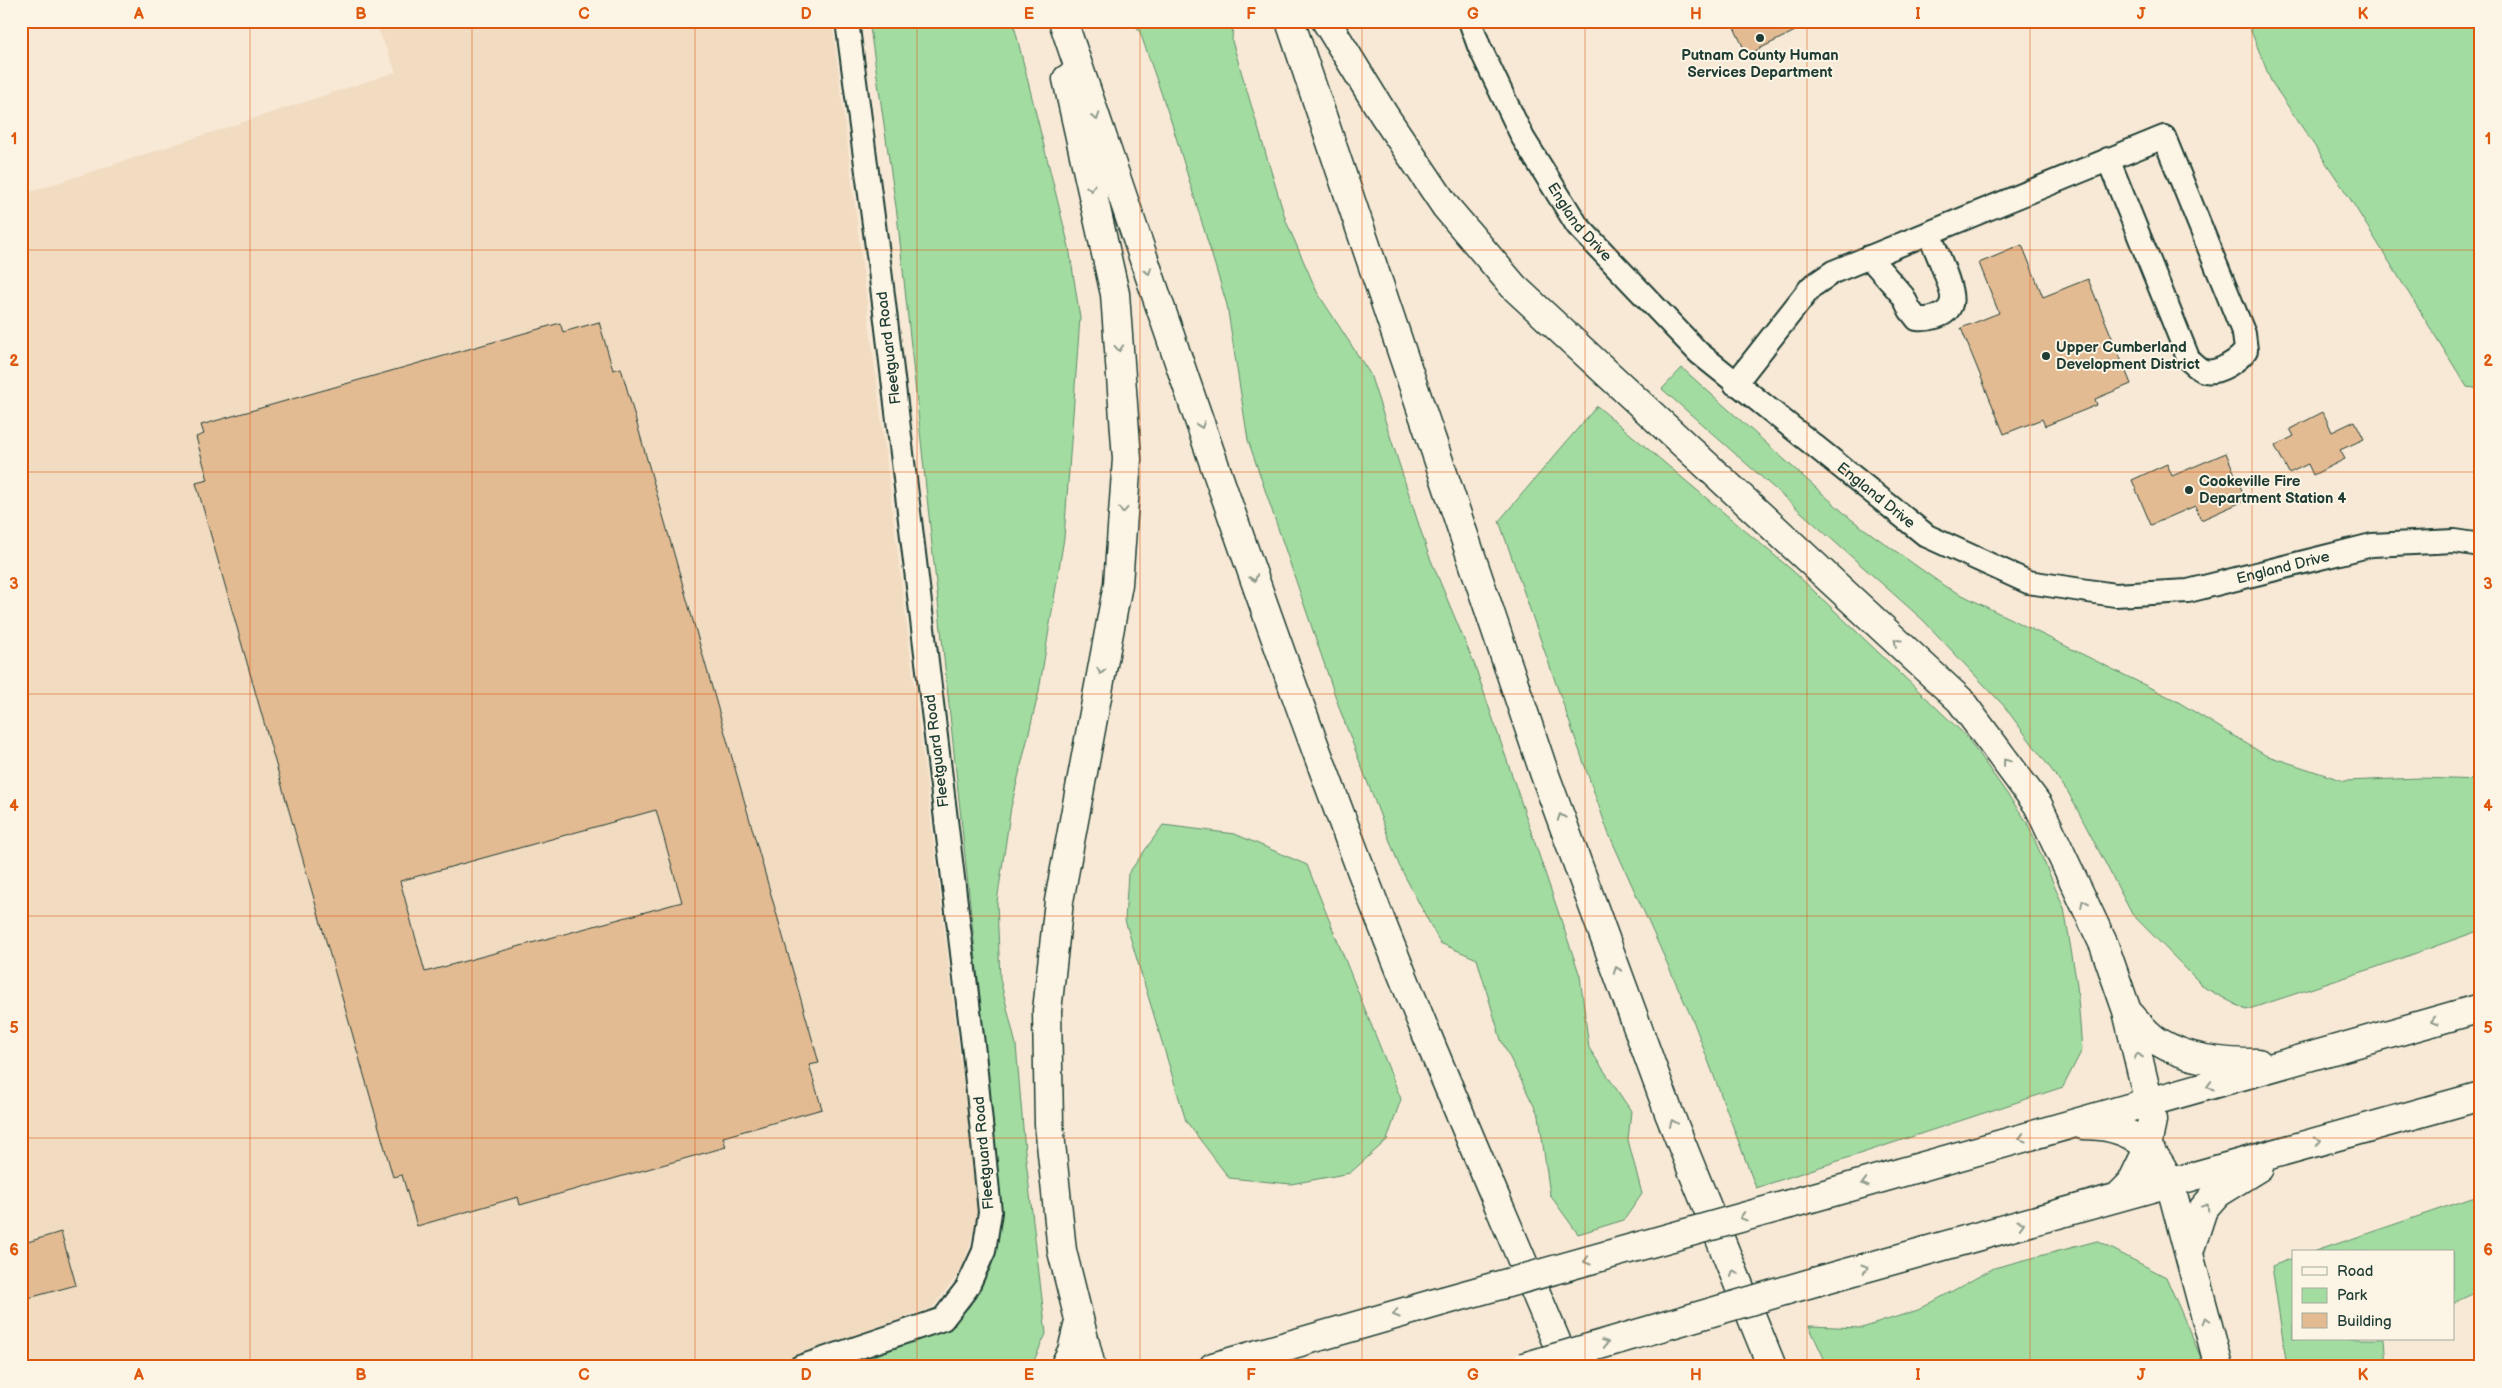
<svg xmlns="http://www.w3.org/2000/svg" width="2502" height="1388" font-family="'Balsamiq Sans',sans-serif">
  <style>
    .built { fill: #f1dbc1 }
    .green { fill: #a2dca1; stroke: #608c6a }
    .building { fill: #e3bb93; stroke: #1f3d34; fill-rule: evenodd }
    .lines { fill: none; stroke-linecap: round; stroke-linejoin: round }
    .minor-casing { stroke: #1f3d34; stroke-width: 26 }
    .highway-casing { stroke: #1f3d34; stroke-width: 31 }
    .minor { stroke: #fcf5e5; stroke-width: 22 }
    .highway { stroke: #fcf5e5; stroke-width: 28 }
    .highway-bridge-casing { stroke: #1f3d34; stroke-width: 31; stroke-linecap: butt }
    .highway-bridge { stroke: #fcf5e5; stroke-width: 28 }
    .oneway { stroke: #8e998c }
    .grid { fill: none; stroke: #de580e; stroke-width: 1; stroke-opacity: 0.55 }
    .poi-dot { fill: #1f3d34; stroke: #fcf5e5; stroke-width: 2 }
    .labels { text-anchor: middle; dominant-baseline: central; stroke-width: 4; stroke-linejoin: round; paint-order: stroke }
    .poi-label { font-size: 15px; font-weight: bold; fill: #1f3d34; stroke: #fcf5e5; text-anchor: start }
    .street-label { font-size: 15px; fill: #1f3d34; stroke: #fcf5e5 }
    .neatline { fill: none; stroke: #de580e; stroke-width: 2 }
    .grid-label { font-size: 16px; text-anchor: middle; font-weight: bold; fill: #de580e }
  </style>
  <rect width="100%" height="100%" fill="#f7e9d5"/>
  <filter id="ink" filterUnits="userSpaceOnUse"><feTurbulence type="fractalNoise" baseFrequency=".02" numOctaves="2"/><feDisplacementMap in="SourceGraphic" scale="10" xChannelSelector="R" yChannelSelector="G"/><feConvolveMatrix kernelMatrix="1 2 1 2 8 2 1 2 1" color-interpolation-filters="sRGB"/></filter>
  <g filter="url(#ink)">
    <!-- built -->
    <path class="built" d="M 375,21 L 832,21 L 979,1211 L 963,1268 L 932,1308 L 762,1367 L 21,1367 L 21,195 L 396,72 Z"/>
    <!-- green -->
    <path class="green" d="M 869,21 L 1013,21 L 1069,247 L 1080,318 L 1064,538 L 1039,691 L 1011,807 L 997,902 L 1000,979 L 1016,1045 L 1025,1151 L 1046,1334 L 1031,1367 L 842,1367 L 942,1332 L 969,1307 L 991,1268 L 1001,1216 L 996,1149 L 897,214 Z
      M 1133,21 L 1233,21 L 1232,41 L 1286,221 L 1317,292 L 1370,374 L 1428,553 L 1475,666 L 1580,976 L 1589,1048 L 1631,1111 L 1628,1140 L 1642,1194 L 1624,1220 L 1578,1234 L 1550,1195 L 1539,1116 L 1501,1040 L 1477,959 L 1440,943 L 1399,865 L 1340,710 L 1248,440 L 1227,305 L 1172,124 L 1140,32 Z
      M 2247,21 L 2481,21 L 2481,389 L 2467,387 L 2349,197 L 2271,81 Z
      M 1682,368 L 1852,520 L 1946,587 L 2175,700 L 2265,755 L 2344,781 L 2420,778 L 2481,780 L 2481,930 L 2374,968 L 2246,1010 L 2205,988 L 2132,914 L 2068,792 L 2004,706 L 1923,620 L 1662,389 Z
      M 1597,406 L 1793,571 L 1966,736 L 2027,822 L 2064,908 L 2077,985 L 2082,1050 L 2063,1087 L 1756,1188 L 1694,1023 L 1608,832 L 1499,521 Z
      M 1163,825 L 1235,834 L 1307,865 L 1401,1099 L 1387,1140 L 1350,1173 L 1291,1184 L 1229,1178 L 1186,1121 L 1125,920 L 1128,874 Z
      M 2481,1195 L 2481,1290 L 2453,1303 L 2453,1252 L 2313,1252 Z
      M 2097,1241 L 2166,1277 L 2205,1367 L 1828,1367 L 1809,1326 L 1862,1328 L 1918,1310 L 1994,1268 Z
      M 2293,1258 L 2293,1339 L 2384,1339 L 2386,1367 L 2287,1367 L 2272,1266 Z"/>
    <!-- building -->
    <path class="building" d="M 1731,21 L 1815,21 L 1747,55 Z
      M 2022,245 L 2043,297 L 2088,279 L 2131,384 L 2095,399 L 2097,405 L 2045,426 L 2042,419 L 2004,434 L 1961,328 L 1999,313 L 1979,263 Z
      M 599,322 L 613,370 L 621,368 L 819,1063 L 809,1065 L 822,1109 L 723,1137 L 726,1147 L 520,1205 L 518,1197 L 417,1226 L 402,1175 L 393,1177 L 196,483 L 208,480 L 196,437 L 204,434 L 201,425 L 560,323 L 563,332 ZM 656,810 L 682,902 L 425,972 L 400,881 Z
      M 2323,412 L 2332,432 L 2355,421 L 2364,439 L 2340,450 L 2345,459 L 2313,475 L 2308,464 L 2289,473 L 2275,446 L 2294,436 L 2290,429 Z
      M 2226,453 L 2246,500 L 2201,520 L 2195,506 L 2151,525 L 2132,480 L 2167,464 L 2172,476 Z
      M 61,1232 L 76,1285 L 25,1299 L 21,1286 L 21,1244 Z"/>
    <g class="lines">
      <defs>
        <g id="minor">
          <path id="s1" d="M 1470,21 L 1479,46 L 1523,138 L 1577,225 L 1699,353 L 1927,536 L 2028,582 L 2115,595 L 2188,591 L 2372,545 L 2454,541 L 2481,545"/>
          <path d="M 1869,257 L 1903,296 L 1910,310 L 1917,319 C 1928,320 1947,317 1951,304 C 1956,292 1934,247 1929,233"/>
          <path d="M 1735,384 L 1811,287 L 1833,272 L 2164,137 L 2244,334 L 2246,350 C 2239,360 2219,374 2205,371 C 2199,370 2194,364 2189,360 L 2108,159"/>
          <path d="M 800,1367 L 943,1319 L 967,1288 L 984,1251 L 990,1212 L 974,1053 L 879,262 L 847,21"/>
        </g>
        <path id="highway" d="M 1063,21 C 1157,297 1249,574 1352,846 C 1418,1022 1495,1194 1567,1367
          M 1290,21 L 1545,775 L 1669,1113 L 1772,1367
          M 1326,21 L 1384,115 L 1446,207 L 1514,287 L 1960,700 L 2038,805 L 2104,945 L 2127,1011 L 2149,1103 L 2152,1120 L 2146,1153 L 2131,1184 L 2118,1197
          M 1067,79 L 1115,294 L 1127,459 L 1118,584 L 1059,901 L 1047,1011 L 1049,1124 L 1062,1251 L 1091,1367
          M 2127,1011 C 2136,1021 2146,1034 2157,1041 C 2188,1060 2222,1063 2258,1063
          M 2083,1125 C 2129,1125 2152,1143 2170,1183 L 2219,1367
          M 1790,1204 L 2481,1008
          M 2189,1252 L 2203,1209 L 2217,1193 L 2259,1167
          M 1818,1281 L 2481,1096
          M 1064,1367 L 1072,1351 L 1079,1322
          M 1213,1367 L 1443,1301"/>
      </defs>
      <!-- minor casing -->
      <use href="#minor" class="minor-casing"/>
      <!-- highway casing -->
      <use href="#highway" class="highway-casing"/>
      <!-- minor -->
      <use href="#minor" class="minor"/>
      <!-- highway -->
      <use href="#highway" class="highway"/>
      <defs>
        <path id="highway-bridge" d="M 1443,1301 L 1790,1204
          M 1524,1367 L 1818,1281"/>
      </defs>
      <!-- highway-bridge casing -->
      <use href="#highway-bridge" class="highway-bridge-casing"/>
      <!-- highway-bridge -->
      <use href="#highway-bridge" class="highway-bridge"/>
    </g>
    <!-- one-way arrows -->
    <defs><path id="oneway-chevron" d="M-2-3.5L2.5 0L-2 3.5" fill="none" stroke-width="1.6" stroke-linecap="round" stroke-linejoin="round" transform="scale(1.25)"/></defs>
    <g class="oneway">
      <use href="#oneway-chevron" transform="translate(1096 117) rotate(71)"/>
      <use href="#oneway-chevron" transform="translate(1091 188) rotate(77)"/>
      <use href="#oneway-chevron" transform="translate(1148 271) rotate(71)"/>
      <use href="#oneway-chevron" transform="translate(1119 348) rotate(86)"/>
      <use href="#oneway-chevron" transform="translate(1201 425) rotate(71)"/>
      <use href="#oneway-chevron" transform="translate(1123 510) rotate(94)"/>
      <use href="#oneway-chevron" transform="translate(1254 578) rotate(70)"/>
      <use href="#oneway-chevron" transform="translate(1897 642) rotate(-137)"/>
      <use href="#oneway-chevron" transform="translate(1101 671) rotate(101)"/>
      <use href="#oneway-chevron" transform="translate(2006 762) rotate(-127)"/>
      <use href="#oneway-chevron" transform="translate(1561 817) rotate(-110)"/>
      <use href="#oneway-chevron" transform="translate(2084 903) rotate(-115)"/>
      <use href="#oneway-chevron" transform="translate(1617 970) rotate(-110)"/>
      <use href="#oneway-chevron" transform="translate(2434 1021) rotate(164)"/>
      <use href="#oneway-chevron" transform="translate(2138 1056) rotate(-104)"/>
      <use href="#oneway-chevron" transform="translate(2210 1086) rotate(164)"/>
      <use href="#oneway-chevron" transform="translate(1673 1123) rotate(-112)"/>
      <use href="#oneway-chevron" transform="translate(2022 1138) rotate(164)"/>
      <use href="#oneway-chevron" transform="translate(2318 1141) rotate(-15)"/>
      <use href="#oneway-chevron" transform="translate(1865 1183) rotate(164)"/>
      <use href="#oneway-chevron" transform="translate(2206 1207) rotate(-56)"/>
      <use href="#oneway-chevron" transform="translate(1743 1217) rotate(164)"/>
      <use href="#oneway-chevron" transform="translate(2021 1224) rotate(-16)"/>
      <use href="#oneway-chevron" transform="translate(1587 1261) rotate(164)"/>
      <use href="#oneway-chevron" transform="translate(1865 1268) rotate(-16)"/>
      <use href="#oneway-chevron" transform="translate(1734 1273) rotate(-112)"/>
      <use href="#oneway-chevron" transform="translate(1396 1314) rotate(164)"/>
      <use href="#oneway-chevron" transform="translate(2206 1320) rotate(-105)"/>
      <use href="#oneway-chevron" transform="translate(1605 1343) rotate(-16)"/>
    </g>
  </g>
  <!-- grid -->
  <path class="grid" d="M 250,21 L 250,1367M 472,21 L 472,1367M 695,21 L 695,1367M 917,21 L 917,1367M 1140,21 L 1140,1367M 1362,21 L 1362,1367M 1585,21 L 1585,1367M 1807,21 L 1807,1367M 2030,21 L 2030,1367M 2252,21 L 2252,1367M 21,250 L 2481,250M 21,472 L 2481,472M 21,694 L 2481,694M 21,916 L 2481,916M 21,1138 L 2481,1138"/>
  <!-- markers -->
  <g class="poi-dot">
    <circle cx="1760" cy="38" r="5"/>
    <circle cx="2046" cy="356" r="5"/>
    <circle cx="2189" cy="490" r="5"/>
  </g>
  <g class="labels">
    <!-- poi labels -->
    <g class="poi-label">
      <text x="1760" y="55" text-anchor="middle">Putnam County Human<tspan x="1760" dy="17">Services Department</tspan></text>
      <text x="2056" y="347">Upper Cumberland<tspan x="2056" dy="17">Development District</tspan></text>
      <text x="2199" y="481">Cookeville Fire<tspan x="2199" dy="17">Department Station 4</tspan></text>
    </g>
    <!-- street labels -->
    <g class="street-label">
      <text stroke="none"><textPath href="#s1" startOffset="230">England Drive</textPath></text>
      <text transform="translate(889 348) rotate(-97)">Fleetguard Road</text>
      <text stroke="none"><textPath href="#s1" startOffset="635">England Drive</textPath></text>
      <text stroke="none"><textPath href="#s1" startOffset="1070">England Drive</textPath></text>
      <text transform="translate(937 751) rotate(-97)">Fleetguard Road</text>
      <text transform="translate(984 1153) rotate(-95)">Fleetguard Road</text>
    </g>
  </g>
  <!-- margin -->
  <rect width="2502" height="1388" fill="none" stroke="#fcf5e5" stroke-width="55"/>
  <!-- legend -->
  <rect x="2292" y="1250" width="162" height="90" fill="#fcf5e5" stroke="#a4ab9e"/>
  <rect x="2302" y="1267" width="25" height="8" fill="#fcf5e5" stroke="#a4ab9e"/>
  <text x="2337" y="1276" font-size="15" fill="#1f3d34">Road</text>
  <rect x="2302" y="1288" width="25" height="15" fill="#a2dca1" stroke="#a4ab9e"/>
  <text x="2337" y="1300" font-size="15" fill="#1f3d34">Park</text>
  <rect x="2302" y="1313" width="25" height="15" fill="#e3bb93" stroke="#a4ab9e"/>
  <text x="2337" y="1326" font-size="15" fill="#1f3d34">Building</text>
  <rect x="28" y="28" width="2446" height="1332" class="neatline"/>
  <g class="grid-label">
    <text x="139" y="19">A</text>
    <text x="361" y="19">B</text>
    <text x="584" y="19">C</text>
    <text x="806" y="19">D</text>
    <text x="1029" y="19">E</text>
    <text x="1251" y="19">F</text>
    <text x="1473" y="19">G</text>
    <text x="1696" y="19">H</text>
    <text x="1918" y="19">I</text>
    <text x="2141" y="19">J</text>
    <text x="2363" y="19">K</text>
    <text x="14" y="144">1</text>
    <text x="2488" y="144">1</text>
    <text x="14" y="366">2</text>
    <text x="2488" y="366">2</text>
    <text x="14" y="589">3</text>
    <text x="2488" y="589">3</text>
    <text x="14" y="811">4</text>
    <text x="2488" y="811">4</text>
    <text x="14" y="1033">5</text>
    <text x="2488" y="1033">5</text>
    <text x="14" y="1255">6</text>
    <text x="2488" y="1255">6</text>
    <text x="139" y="1380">A</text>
    <text x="361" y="1380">B</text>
    <text x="584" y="1380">C</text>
    <text x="806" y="1380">D</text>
    <text x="1029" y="1380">E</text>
    <text x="1251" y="1380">F</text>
    <text x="1473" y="1380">G</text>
    <text x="1696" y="1380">H</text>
    <text x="1918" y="1380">I</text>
    <text x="2141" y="1380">J</text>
    <text x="2363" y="1380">K</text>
  </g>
</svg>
